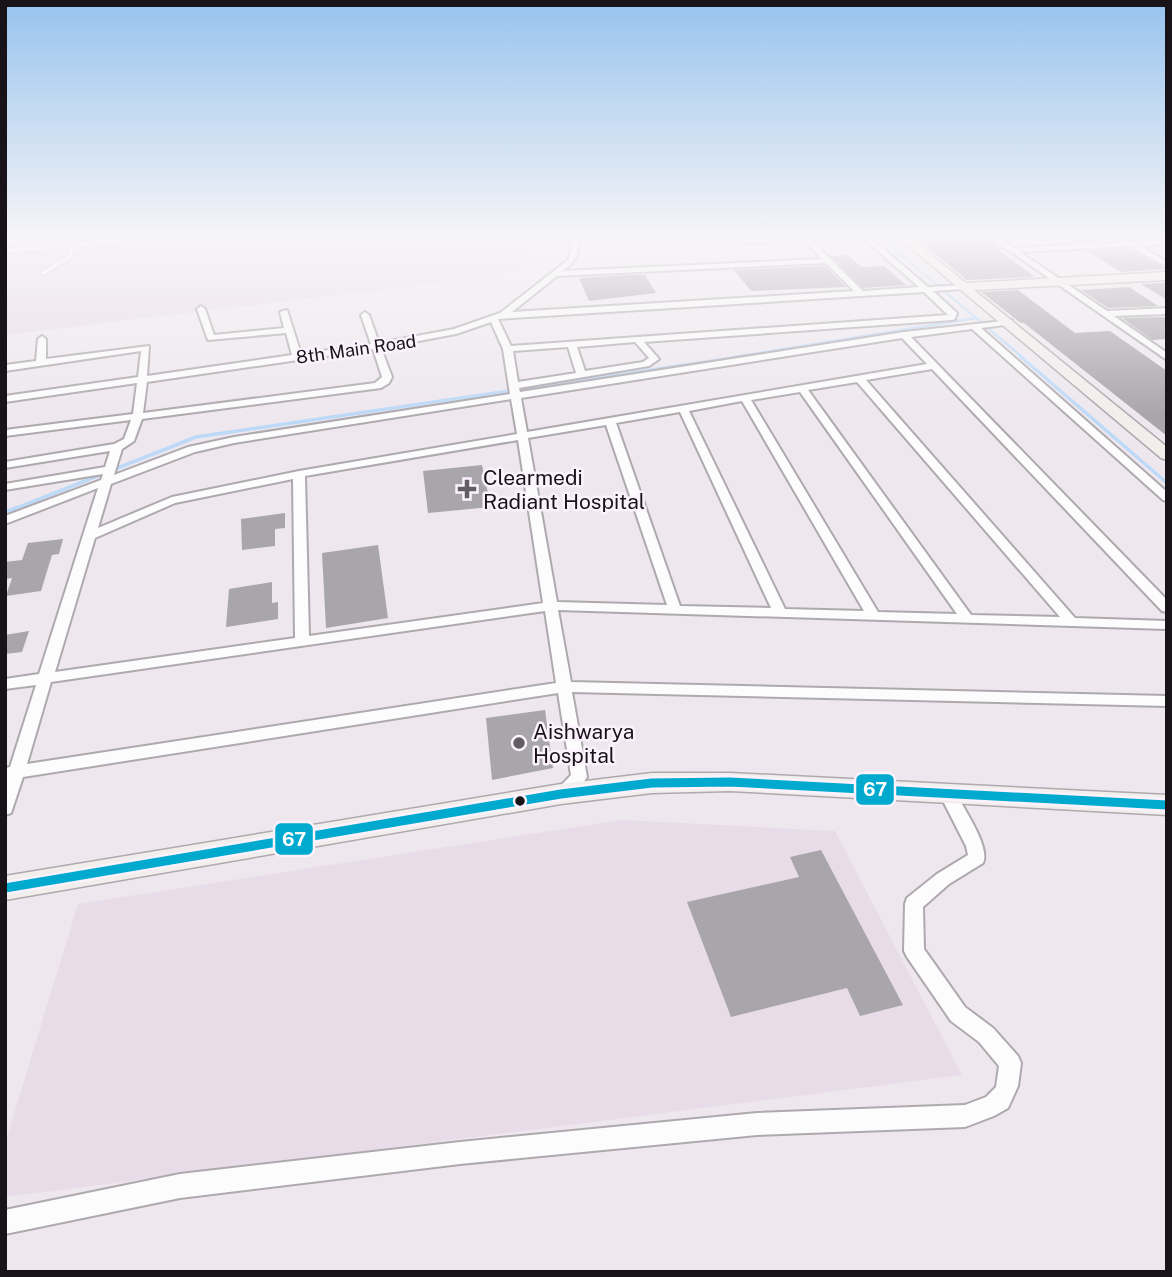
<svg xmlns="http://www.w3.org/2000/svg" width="1172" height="1277" font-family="'Public Sans',sans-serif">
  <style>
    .built { fill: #e8dce9 }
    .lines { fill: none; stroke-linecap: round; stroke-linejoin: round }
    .stream-far2 { stroke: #bdd9f8; stroke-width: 2.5 }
    .stream-far1 { stroke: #bdd9f8; stroke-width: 3.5 }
    .stream { stroke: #bdd9f8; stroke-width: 5 }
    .building { fill: #a8a5ab }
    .lane-casing { stroke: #aea9ae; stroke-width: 6 }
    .street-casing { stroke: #aea9ae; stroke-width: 4 }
    .secondary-casing { stroke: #aea9ae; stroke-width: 3 }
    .lane { stroke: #fcfcfc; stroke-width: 4.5 }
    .street { fill: #fcfcfc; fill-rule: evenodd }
    .secondary { fill: #f2eeec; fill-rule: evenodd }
    .bus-1-casing { stroke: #fcf2fe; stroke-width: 14 }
    .bus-1 { stroke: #00a9ce; stroke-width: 9 }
    .poi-dot { fill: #635e63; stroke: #fcf2fe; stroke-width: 2.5 }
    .bus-dot { fill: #181318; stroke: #fcf2fe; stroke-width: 2.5 }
    .labels { text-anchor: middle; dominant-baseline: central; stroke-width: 5; stroke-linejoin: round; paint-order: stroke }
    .far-street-label { font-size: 18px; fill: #181318; stroke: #fcf2fe }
    .poi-label { font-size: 21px; fill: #181318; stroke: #fcf2fe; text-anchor: start }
    .line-badge { stroke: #fcf2fe; stroke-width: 2.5 }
    .badge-label { font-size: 19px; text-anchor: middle; font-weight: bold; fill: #fff }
  </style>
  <rect width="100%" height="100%" fill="#eee8ee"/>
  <!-- built -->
  <path class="built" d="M 5,238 L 531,238 L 534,266 L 503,275 L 5,335 Z
    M 622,820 L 835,831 L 962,1075 L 5,1197 L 5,1143 L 78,904 Z"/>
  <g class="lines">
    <!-- stream-far2 -->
    <path class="stream-far2" d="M 976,318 L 1022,357
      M 735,357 L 976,318 L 881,238"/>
    <!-- stream-far1 -->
    <path class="stream-far1" d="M 1020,356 L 1167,483
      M 12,510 L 196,437 L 746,356"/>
    <!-- stream -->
    <path class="stream" d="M 5,513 L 17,508"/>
  </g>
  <!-- building -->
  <path class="building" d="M 918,238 L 989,238 L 1003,250 L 998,250 L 1035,277 L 967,280 L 917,240 L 921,240 Z
    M 1065,238 L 1164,238 L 1073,242 Z
    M 1129,249 L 1166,269 L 1121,272 L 1087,251 Z
    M 848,255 L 861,267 L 884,266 L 906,285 L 863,288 L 831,256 Z
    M 825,266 L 846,287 L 751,291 L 734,270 Z
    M 631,275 L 645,275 L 656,293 L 589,301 L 579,278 Z
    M 1167,283 L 1167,300 L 1141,284 Z
    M 1129,287 L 1158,306 L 1108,308 L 1081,290 Z
    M 1018,290 L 1075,333 L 1110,331 L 1167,371 L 1167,436 L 1024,323 L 1021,323 L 981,292 Z
    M 1167,317 L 1167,339 L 1152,340 L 1122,318 Z
    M 482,465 L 491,507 L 428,513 L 423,471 Z
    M 285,513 L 285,528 L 275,529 L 275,546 L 242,550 L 241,519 Z
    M 63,539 L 59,554 L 52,555 L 41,591 L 6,596 L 12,578 L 5,579 L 5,562 L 22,560 L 28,543 Z
    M 378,545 L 388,618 L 326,628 L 322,553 Z
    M 272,582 L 272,603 L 278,602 L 278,619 L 226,627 L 229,589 Z
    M 29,631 L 22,652 L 5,654 L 5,635 Z
    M 545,710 L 553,768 L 492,780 L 486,718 Z
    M 821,850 L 903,1005 L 860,1016 L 847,988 L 731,1017 L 687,902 L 799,877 L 790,857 Z"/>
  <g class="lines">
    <defs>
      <path id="lane" d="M 5,251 L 151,238
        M 43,273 L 69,257 L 76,238"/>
      <path id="street" d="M 571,238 L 577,238 C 581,254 575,261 563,271 L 822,259 L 804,241 L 743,243 L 739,241 L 743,239 L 809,238 L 863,291 L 919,287 L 863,238 L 871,238 L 928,287 L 965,285 L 965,289 L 962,289 L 933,291 L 957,313 L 955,319 L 952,320 L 644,342 L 659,359 L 649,366 L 519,388 L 520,392 L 904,332 L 1012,320 L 1012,324 L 981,328 L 1167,492 L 1167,501 L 1163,500 L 972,329 L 911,337 L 1167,600 L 1167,612 L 1162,611 L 932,369 L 866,380 L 1075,618 L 1167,621 L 1167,629 L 558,610 L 571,682 L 1167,696 L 1167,706 L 572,692 L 587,777 C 581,787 569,802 556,798 L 554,793 L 571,775 L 558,693 L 23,777 L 11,813 L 5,815 L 5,768 L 10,767 L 36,685 L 5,689 L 5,679 L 39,674 L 98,488 L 5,524 L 5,516 L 101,480 L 103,474 L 5,490 L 5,484 L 105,467 L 110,451 L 5,468 L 5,462 L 114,444 L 124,439 L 131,420 L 5,436 L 5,430 L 133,414 L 137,383 L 5,402 L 5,396 L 138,377 L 141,351 L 5,371 L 5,365 L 36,361 L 38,339 L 42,336 L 46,339 L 46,359 L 149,346 L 147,376 L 292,355 L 286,333 L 208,340 L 197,309 L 201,306 L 205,309 L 214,335 L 284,328 L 280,312 L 287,310 L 301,354 L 371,344 L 361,315 L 365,312 L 369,315 L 379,343 L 454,329 L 500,313 L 568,260 L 572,249 ZM 826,263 L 854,291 L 512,312 L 557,276 ZM 924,292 L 948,315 L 511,346 L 498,319 ZM 491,322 L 503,349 L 510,394 L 234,437 L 188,447 L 114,475 L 122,449 L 134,441 L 142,419 L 381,388 L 389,383 L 392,377 L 381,348 L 456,334 ZM 902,338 L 927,364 L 527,432 L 521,398 ZM 635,342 L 649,358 L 643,362 L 585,371 L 577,347 ZM 568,347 L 576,373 L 518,382 L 513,351 ZM 373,349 L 382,377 L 375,383 L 143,413 L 147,382 ZM 857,382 L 1060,617 L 971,615 L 808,390 ZM 800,392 L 957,614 L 878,612 L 751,400 ZM 511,399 L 517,434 L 299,471 L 172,497 L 98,528 L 111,484 L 195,452 L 234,443 ZM 742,401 L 864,611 L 785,609 L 689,411 ZM 680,412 L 771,608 L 680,606 L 616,423 ZM 606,425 L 667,605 L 557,602 L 528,438 ZM 518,440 L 543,603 L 309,636 L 305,476 ZM 293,479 L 295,638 L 55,672 L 95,538 L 175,503 ZM 545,611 L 556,683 L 27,764 L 51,682 Z
        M 991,238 L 999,238 L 1014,248 L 1167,240 L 1167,244 L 1140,246 L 1167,262 L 1167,267 L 1130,246 L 1020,252 L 1107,311 L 1167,308 L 1167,314 L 1114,316 L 1167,353 L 1167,360 Z
        M 948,788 L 954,790 C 962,806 991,847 983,863 L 949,884 L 923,907 L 924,949 L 965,1007 L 993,1028 L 1018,1056 L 1021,1063 L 1018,1086 L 1008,1108 L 994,1116 L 965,1127 L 757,1135 L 460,1164 L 180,1198 L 5,1234 L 5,1210 L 180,1174 L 460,1142 L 757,1113 L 965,1105 L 986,1097 L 996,1087 L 999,1066 L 979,1042 L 951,1021 L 907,957 L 904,951 L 905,904 L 907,898 L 937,874 L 968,855 L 966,846 L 940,795 L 942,790 Z"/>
      <path id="secondary" d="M 899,238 L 910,238 L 966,283 L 1167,272 L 1167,280 L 974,290 L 1167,447 L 1167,460 L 1161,458 Z
        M 652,773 L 730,773 L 1167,795 L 1167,815 L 730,791 L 652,793 L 561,804 L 5,900 L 5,876 L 561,784 Z"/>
    </defs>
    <!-- lane casing -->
    <use href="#lane" class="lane-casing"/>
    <!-- street casing -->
    <use href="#street" class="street-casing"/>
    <!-- secondary casing -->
    <use href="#secondary" class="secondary-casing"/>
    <!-- lane -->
    <use href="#lane" class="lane"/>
    <!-- street -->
    <use href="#street" class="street"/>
    <!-- secondary -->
    <use href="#secondary" class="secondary"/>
    <defs>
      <path id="bus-1" d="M 5,888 L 561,794 L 652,783 L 730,782 L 1167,805"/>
    </defs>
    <!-- bus-1 casing -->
    <use href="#bus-1" class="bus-1-casing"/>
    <!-- bus-1 -->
    <use href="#bus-1" class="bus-1"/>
  </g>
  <!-- sky -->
  <linearGradient id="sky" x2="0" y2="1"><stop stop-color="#97c3ee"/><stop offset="0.57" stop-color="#f7f5f7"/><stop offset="1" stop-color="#f7f5f7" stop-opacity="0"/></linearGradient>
  <rect width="1172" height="416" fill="url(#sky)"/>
  <!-- markers -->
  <g class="poi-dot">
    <path d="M463.5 478.5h7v7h7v7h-7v7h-7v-7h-7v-7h7z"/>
    <circle cx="519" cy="743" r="7"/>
  </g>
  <circle class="bus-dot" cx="520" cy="801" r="6"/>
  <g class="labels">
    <!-- far-street labels -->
    <g class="far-street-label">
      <text transform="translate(356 349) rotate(-8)">8th Main Road</text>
    </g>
    <!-- poi labels -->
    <g class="poi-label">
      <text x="483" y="477">Clearmedi<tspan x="483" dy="24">Radiant Hospital</tspan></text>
      <text x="533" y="731">Aishwarya<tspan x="533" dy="24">Hospital</tspan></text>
    </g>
  </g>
  <g class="line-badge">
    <rect x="855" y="773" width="40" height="33" rx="7" fill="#00a9ce"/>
    <rect x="274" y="822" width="40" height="34" rx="7" fill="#00a9ce"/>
  </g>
  <g class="badge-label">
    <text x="875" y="796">67</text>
    <text x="294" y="846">67</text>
  </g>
  <!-- border -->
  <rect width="1172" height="1277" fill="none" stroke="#181318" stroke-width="14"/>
</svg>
